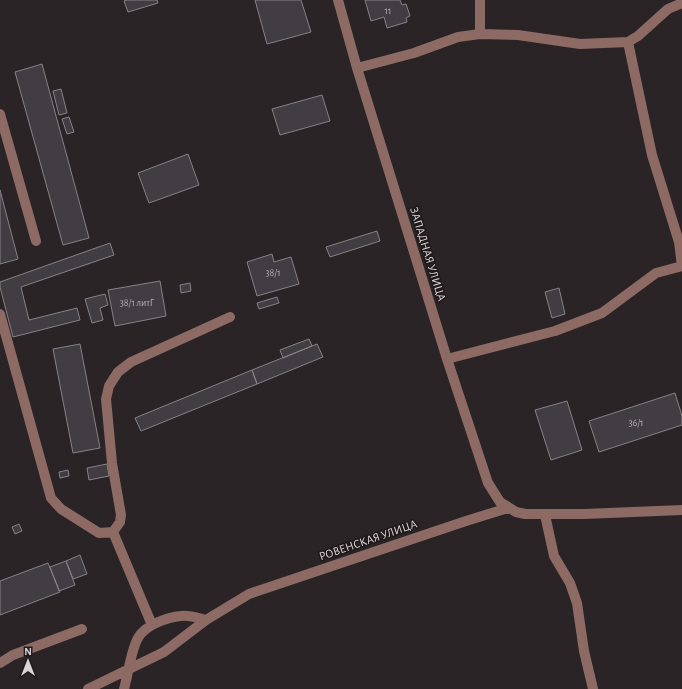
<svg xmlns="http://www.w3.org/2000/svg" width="682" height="689" font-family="'Alegreya Sans',sans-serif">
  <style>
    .building { fill: #423d43; stroke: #878287 }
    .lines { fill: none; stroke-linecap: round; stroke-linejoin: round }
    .minor { stroke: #8d6a63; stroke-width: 10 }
    .labels { text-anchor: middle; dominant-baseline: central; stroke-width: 3.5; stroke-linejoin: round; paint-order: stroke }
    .number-label { font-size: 10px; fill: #b3aeb0 }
    .street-label { font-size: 12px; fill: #d9d4d5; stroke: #211a1c }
  </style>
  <rect width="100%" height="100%" fill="#2a2426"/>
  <!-- building -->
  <path class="building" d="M 127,0 L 157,0 L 158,3 L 128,12 L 124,1 Z
    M 255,0 L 301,0 L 311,32 L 267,44 Z
    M 365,0 L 400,0 L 402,5 L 406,4 L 410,16 L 406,18 L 407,22 L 387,28 L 384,17 L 371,21 Z
    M 42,64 L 89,238 L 63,245 L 15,72 Z
    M 61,89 L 67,113 L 59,115 L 53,91 Z
    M 322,95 L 330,121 L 280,135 L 272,109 Z
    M 69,117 L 74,132 L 67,134 L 62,119 Z
    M 188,154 L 199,185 L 149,203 L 138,173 Z
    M 0,190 L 18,259 L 0,264 Z
    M 377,231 L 380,241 L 330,257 L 326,247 Z
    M 110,243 L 114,255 L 21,287 L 29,320 L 77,308 L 80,320 L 13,337 L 0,287 L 0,282 Z
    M 272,254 L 274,262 L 291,257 L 299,284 L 257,296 L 247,262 Z
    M 160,281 L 166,316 L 115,326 L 108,290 Z
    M 190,283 L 191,291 L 181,293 L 180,285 Z
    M 559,288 L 565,314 L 552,318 L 545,292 Z
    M 105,294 L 108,305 L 100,308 L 103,320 L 92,323 L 85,299 Z
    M 277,297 L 279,303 L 259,309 L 257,303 Z
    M 309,339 L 312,346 L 283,358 L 280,350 Z
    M 80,344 L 100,448 L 73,453 L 53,349 Z
    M 317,344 L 323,357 L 257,384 L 252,370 Z
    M 252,370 L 257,384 L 141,431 L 135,418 Z
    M 675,393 L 682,416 L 682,425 L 599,452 L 589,421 Z
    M 567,401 L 582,450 L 551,460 L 535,410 Z
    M 107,464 L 109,476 L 89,480 L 87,468 Z
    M 68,470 L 69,476 L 60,478 L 59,472 Z
    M 19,524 L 22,531 L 15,534 L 12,527 Z
    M 80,555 L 87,574 L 73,579 L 66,561 Z
    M 66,561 L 75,585 L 59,591 L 50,567 Z
    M 48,563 L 60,592 L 0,615 L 0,581 Z"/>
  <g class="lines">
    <!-- minor -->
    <path class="minor" d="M 338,0 L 357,68 L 447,359 L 488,483 L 500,502 L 516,512 L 525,514 L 584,514 L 682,510
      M 480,0 L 480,34
      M 357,68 L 414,53 L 458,37 L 480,34 L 518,35 L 580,44 L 628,42 L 638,36 L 668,9 L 682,3
      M 0,114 L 36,241
      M 0,314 L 51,498 L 61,509 L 99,533 L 113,532 L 152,625
      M 447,359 L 555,331 L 602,313 L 656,273 L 682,266 L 679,242 L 652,155 L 628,42
      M 545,515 L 554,556 L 570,583 L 577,603 L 584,651 L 593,689
      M 113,532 L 120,522 L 121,515 L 112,463 L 106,399 L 109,386 L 118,372 L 131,362 L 230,317
      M 0,663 L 13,655 L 82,629
      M 88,689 L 164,652 L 206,620 L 249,594 L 466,521 L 508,508
      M 124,689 C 128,675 131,650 138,638 C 145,625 168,617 181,616 C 190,615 198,618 206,620"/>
  </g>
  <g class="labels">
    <!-- number labels -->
    <g class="number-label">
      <text x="388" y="11">11</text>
      <text x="273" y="273">38/1</text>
      <text x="137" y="303">38/1 литГ</text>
      <text x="636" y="423">36/1</text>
    </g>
    <!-- street labels -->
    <g class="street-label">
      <text transform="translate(428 254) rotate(73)">ЗАПАДНАЯ УЛИЦА</text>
      <text transform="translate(368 540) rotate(-19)">РОВЕНСКАЯ УЛИЦА</text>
    </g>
  </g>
  <!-- north arrow -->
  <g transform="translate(28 661)" stroke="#211a1c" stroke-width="3" paint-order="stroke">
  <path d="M0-3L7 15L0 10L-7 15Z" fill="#d9d4d5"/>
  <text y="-6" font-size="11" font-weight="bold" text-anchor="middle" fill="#d9d4d5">N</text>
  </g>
</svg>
